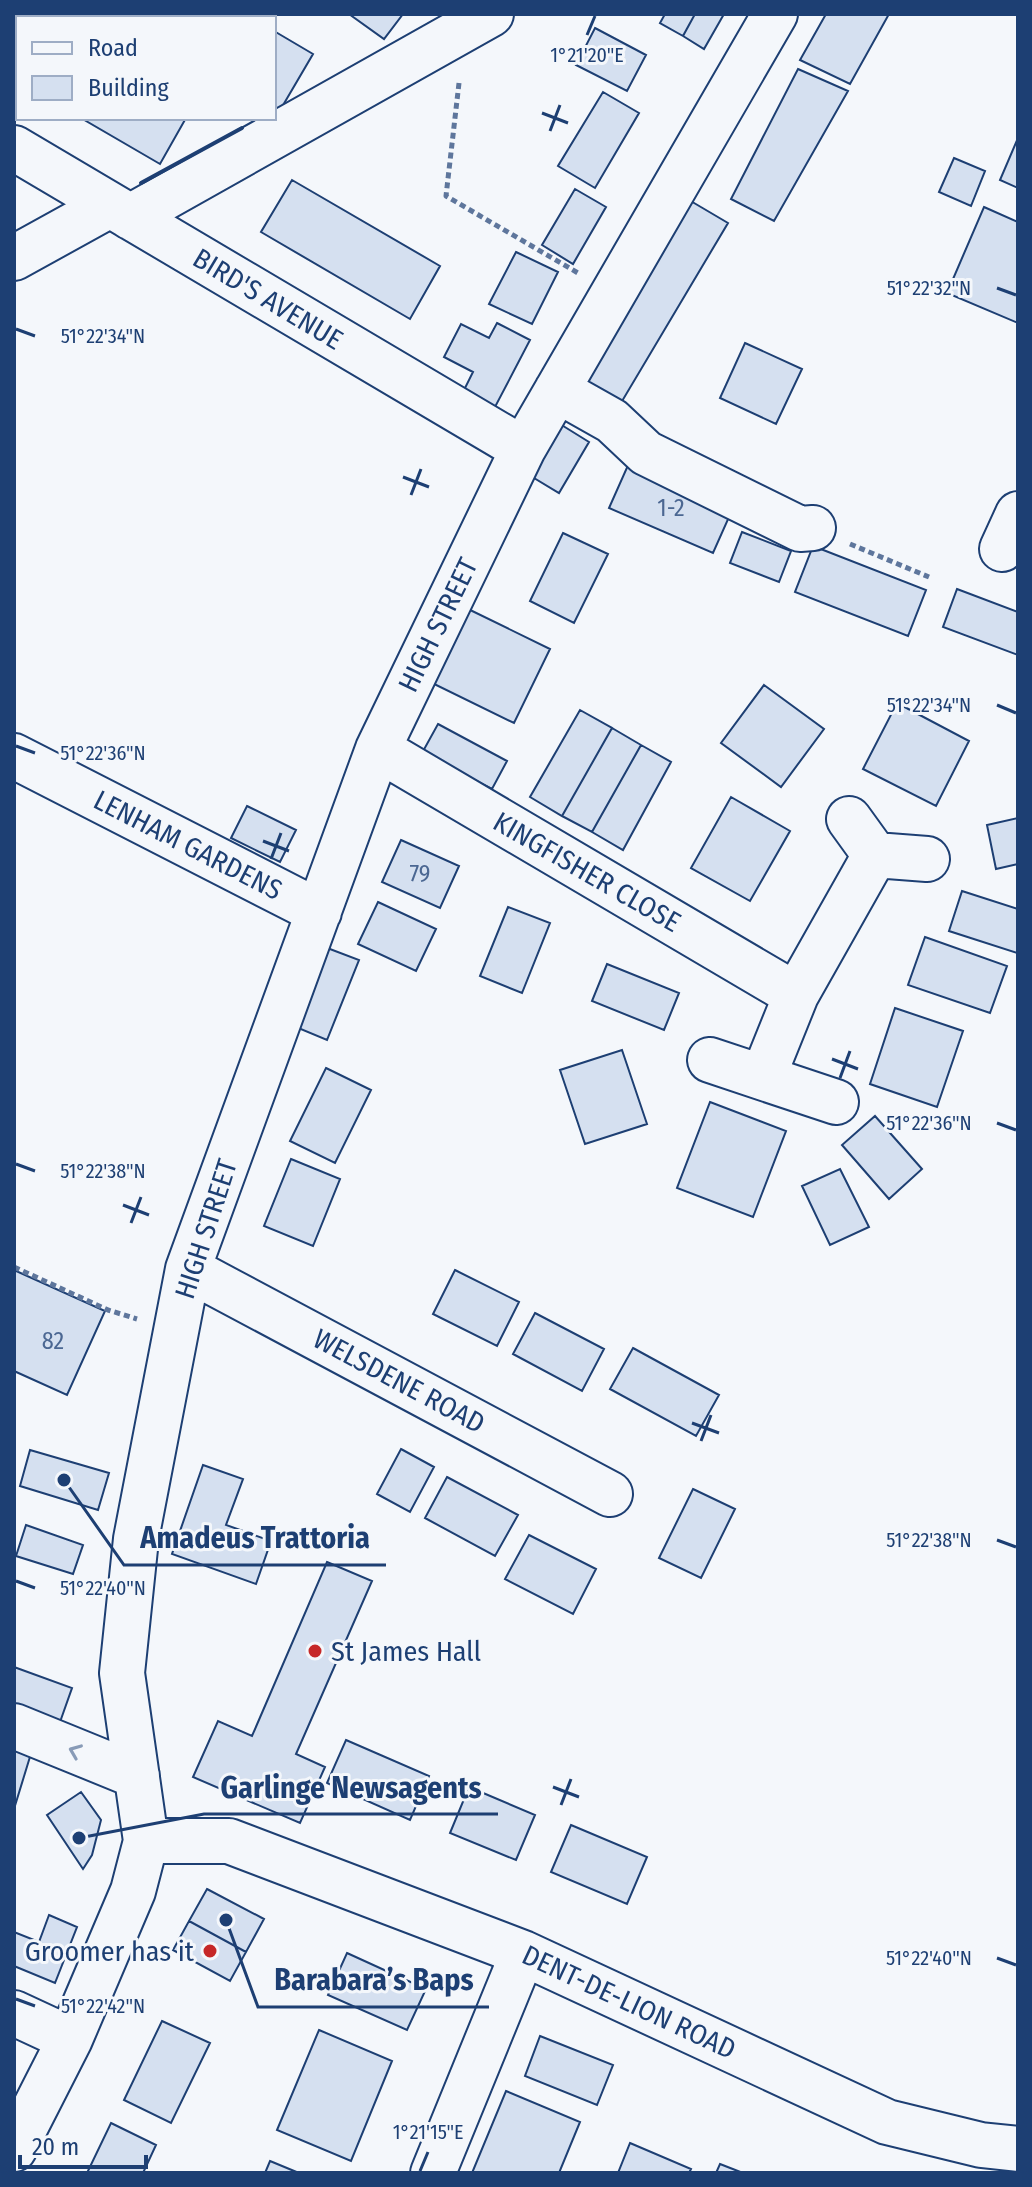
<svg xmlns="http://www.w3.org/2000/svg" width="1032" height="2187" font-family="'Fira Sans Condensed',sans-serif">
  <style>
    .building { fill: #d5e0f0; stroke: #1d3f73; stroke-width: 2 }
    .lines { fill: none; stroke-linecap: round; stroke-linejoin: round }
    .minor-casing { stroke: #1d3f73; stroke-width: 48 }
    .path { stroke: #5e769c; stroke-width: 5; stroke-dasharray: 6 4; stroke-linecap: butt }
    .minor { stroke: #f4f7fb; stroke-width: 44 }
    .wall { stroke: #1d3f73; stroke-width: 4 }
    .oneway { stroke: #889bb7 }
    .ticks { fill: none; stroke: #1d3f73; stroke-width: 3 }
    .poi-dot { fill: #c62828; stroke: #f4f7fb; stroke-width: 3 }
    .labels { text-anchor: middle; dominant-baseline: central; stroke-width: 6; stroke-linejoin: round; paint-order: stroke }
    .number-label { font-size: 24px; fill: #4b6792 }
    .street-label { font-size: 28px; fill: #1d3f73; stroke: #f4f7fb }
    .poi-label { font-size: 28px; fill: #1d3f73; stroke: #f4f7fb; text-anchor: start }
    .ticks-label { font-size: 20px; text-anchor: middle; fill: #1d3f73; stroke: #f4f7fb; stroke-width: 6; stroke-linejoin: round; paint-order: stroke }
    .leader { fill: none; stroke: #1d3f73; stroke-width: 3 }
    .callout-dot { fill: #1d3f73; stroke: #f4f7fb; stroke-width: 3 }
    .callout-label { font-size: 30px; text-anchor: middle; font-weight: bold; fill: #1d3f73; stroke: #f4f7fb; stroke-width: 6; stroke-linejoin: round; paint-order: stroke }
  </style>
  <rect width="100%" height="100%" fill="#f4f7fb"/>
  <!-- building -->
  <path class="building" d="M 14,14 L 48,14 L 54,18 L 18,18 L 18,81 L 14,79 Z
    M 349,14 L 403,14 L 384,39 Z
    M 665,14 L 695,14 L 683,36 L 660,23 Z
    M 695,14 L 724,14 L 704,49 L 683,36 Z
    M 826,14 L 889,14 L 850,84 L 800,60 Z
    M 595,28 L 646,55 L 627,91 L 576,65 Z
    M 274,31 L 313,54 L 272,124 L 274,118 Z
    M 798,69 L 848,91 L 774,221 L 731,199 Z
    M 603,92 L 639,113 L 595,188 L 558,166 Z
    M 81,118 L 186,118 L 160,164 Z
    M 1018,138 L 1018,188 L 1000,180 Z
    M 954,158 L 985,171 L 971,206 L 939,192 Z
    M 292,180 L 440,266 L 410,319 L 261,232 Z
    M 575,189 L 606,207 L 573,264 L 542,245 Z
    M 689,200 L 728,223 L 615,413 L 576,390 Z
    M 984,207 L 1018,222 L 1018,323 L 947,293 Z
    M 516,252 L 558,272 L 532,324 L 489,304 Z
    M 497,323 L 530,340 L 495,407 L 464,390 L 473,372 L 444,357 L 461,324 L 489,338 Z
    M 745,343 L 802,369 L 776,424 L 720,398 Z
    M 560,424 L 589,442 L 559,493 L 529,475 Z
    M 629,463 L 733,508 L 713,553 L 609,508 Z
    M 742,532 L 791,551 L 779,582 L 730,563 Z
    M 563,533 L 608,554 L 574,623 L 530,601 Z
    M 813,546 L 926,590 L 908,636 L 795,592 Z
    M 957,589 L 1018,612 L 1018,655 L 943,627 Z
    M 464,607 L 550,649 L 514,723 L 428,681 Z
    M 764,685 L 824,729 L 781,787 L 721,743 Z
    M 897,703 L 969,741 L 936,806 L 863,769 Z
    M 580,710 L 612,728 L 562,816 L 530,797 Z
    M 438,724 L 507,761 L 492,789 L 422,753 Z
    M 612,728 L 641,745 L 592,832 L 562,816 Z
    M 641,745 L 671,762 L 623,850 L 592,832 Z
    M 731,797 L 790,831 L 750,901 L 691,868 Z
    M 247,806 L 296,830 L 280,862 L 231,838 Z
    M 1018,818 L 1018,864 L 996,869 L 987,825 Z
    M 401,840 L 459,866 L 440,908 L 382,882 Z
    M 962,891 L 1018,909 L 1017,953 L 949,931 Z
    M 378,902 L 436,929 L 416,971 L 358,944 Z
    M 508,907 L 550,923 L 522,993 L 480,976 Z
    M 925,937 L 1007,966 L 990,1013 L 908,985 Z
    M 322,946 L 359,960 L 327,1040 L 291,1025 Z
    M 607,964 L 679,993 L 664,1030 L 592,1001 Z
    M 895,1008 L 963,1031 L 937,1107 L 870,1084 Z
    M 622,1050 L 647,1124 L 585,1144 L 560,1070 Z
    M 326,1068 L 371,1090 L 335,1163 L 290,1141 Z
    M 710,1102 L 786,1131 L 753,1217 L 677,1188 Z
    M 875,1116 L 922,1169 L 889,1199 L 842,1145 Z
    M 291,1159 L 340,1179 L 313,1246 L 264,1226 Z
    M 840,1169 L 869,1227 L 830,1245 L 802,1186 Z
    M 14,1270 L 105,1311 L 67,1395 L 14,1371 Z
    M 455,1270 L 519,1302 L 497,1346 L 433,1314 Z
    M 535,1313 L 604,1349 L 582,1391 L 513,1354 Z
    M 633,1348 L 719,1395 L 696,1436 L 610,1389 Z
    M 401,1449 L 434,1467 L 410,1512 L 377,1494 Z
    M 30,1450 L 109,1473 L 98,1510 L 20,1486 Z
    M 203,1465 L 243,1479 L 226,1525 L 271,1541 L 256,1584 L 172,1554 Z
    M 447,1477 L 518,1515 L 495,1556 L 425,1518 Z
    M 693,1489 L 735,1509 L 701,1578 L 659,1558 Z
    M 26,1525 L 83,1545 L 73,1574 L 16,1556 Z
    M 529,1535 L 596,1569 L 573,1614 L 505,1579 Z
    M 327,1562 L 372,1581 L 296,1754 L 325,1767 L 300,1823 L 193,1777 L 218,1721 L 252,1736 Z
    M 14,1667 L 72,1688 L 60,1722 L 14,1705 Z
    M 346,1740 L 429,1776 L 410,1820 L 327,1783 Z
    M 14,1741 L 33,1747 L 14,1809 Z
    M 469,1787 L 535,1815 L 516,1860 L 450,1833 Z
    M 81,1792 L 101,1820 L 92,1855 L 83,1869 L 47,1815 Z
    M 571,1825 L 647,1857 L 627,1904 L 551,1872 Z
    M 207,1889 L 264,1919 L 246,1952 L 189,1921 Z
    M 49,1915 L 77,1927 L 55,1983 L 14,1966 L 14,1932 L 39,1942 Z
    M 189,1921 L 246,1952 L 230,1981 L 173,1950 Z
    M 347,1953 L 426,1989 L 407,2030 L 328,1995 Z
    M 162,2021 L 210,2043 L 171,2123 L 124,2100 Z
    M 319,2030 L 392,2061 L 351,2161 L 277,2130 Z
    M 540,2036 L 613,2065 L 597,2105 L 525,2076 Z
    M 506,2091 L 580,2122 L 559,2173 L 472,2173 Z
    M 111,2123 L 156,2145 L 143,2173 L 87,2173 Z
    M 630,2143 L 691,2169 L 689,2173 L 618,2173 Z
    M 270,2161 L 299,2173 L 265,2173 Z
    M 720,2164 L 743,2173 L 716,2173 Z"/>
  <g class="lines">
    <defs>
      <path id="minor" d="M 14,148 L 523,449
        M 130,217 L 491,14
        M 14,258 L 110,205
        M 557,390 L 612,421 L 646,453 L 800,529 L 813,528
        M 1002,549 L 1018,514
        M 378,749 L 796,995
        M 14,756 L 319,912
        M 849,819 L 875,855 L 927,859
        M 710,1060 L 836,1102
        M 763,1077 L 796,995 L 875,855
        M 188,1269 L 610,1494
        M 14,1726 L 137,1776
        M 146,1841 L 229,1841 L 523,1953 L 887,2122 L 981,2145 L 1018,2149
        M 14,2013 L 70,2039
        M 14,2149 L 70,2039 L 133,1891 L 146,1841 L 122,1673 L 136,1539 L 188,1269 L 378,749 L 523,449 L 775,14
        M 433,2173 L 523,1953"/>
    </defs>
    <!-- minor casing -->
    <use href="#minor" class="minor-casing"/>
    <!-- path -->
    <path class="path" d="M 459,83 L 446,196 L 578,273
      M 850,544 L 929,577
      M 14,1267 L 108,1310 L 137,1319"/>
    <!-- minor -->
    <use href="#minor" class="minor"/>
    <!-- wall -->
    <path class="wall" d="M 141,183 L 242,128"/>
  </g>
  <!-- one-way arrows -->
  <defs><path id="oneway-chevron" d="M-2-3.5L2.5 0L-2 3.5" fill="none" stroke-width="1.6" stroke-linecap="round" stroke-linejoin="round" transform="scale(2)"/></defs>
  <use class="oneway" href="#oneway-chevron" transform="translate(75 1751) rotate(-158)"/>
  <!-- ticks -->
  <path class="ticks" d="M 587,35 L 595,16M 542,113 L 568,123M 550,131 L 560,105M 997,288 L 1016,295M 16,329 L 35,336M 403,477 L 429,487M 411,495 L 421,469M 997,705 L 1016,713M 16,746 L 35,753M 263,841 L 289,851M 271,859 L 281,833M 832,1059 L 858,1069M 840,1078 L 850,1051M 997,1123 L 1016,1130M 16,1164 L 35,1171M 123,1205 L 149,1215M 131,1223 L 141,1197M 692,1423 L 719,1433M 701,1441 L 711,1415M 997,1540 L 1016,1547M 16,1581 L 35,1588M 553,1787 L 579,1797M 561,1805 L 571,1779M 997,1958 L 1016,1965M 16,1999 L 35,2006M 420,2171 L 428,2152"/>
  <!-- markers -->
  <g class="poi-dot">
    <circle cx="315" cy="1651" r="8"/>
    <circle cx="210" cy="1951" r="8"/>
  </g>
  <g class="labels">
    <!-- number labels -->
    <g class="number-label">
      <text x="671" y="508">1-2</text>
      <text x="420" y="874">79</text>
      <text x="53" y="1341">82</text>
    </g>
    <!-- street labels -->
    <g class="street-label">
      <text transform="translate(268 299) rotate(31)">BIRD'S AVENUE</text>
      <text transform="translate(438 625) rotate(-64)">HIGH STREET</text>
      <text transform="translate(188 845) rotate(27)">LENHAM GARDENS</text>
      <text transform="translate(587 872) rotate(30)">KINGFISHER CLOSE</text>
      <text transform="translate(206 1229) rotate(-72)">HIGH STREET</text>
      <text transform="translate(399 1381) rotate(28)">WELSDENE ROAD</text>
      <text transform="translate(629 2002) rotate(25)">DENT-DE-LION ROAD</text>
    </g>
    <!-- poi labels -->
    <g class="poi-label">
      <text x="331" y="1651">St James Hall</text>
      <text x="194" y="1951" text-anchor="end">Groomer has it</text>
    </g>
  </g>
  <g class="ticks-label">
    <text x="587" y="62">1°21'20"E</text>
    <text x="929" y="295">51°22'32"N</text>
    <text x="103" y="343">51°22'34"N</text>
    <text x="929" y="712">51°22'34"N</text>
    <text x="103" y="760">51°22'36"N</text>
    <text x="929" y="1130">51°22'36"N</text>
    <text x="103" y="1178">51°22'38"N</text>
    <text x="929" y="1547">51°22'38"N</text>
    <text x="103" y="1595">51°22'40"N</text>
    <text x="929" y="1965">51°22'40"N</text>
    <text x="103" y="2013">51°22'42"N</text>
    <text x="428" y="2139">1°21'15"E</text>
  </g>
  <!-- callouts -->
  <path class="leader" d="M64 1480L124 1565H386M79 1838L204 1814H498M226 1920L258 2007H489"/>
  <g class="callout-dot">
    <circle cx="64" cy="1480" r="8"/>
    <circle cx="79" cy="1838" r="8"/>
    <circle cx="226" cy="1920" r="8"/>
  </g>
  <g class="callout-label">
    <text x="255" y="1548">Amadeus Trattoria</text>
    <text x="351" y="1798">Garlinge Newsagents</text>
    <text x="374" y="1990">Barabara’s Baps</text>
  </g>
  <!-- border -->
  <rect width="1032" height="2187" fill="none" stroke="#1d3f73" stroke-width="32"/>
  <!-- legend -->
  <rect x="16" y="16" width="260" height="104" fill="#f4f7fb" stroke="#9eadc5" stroke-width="2"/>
  <rect x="32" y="42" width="40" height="12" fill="#f4f7fb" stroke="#9eadc5" stroke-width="2"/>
  <text x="88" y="56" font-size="24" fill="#1d3f73">Road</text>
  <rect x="32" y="76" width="40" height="24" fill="#d5e0f0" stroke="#9eadc5" stroke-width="2"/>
  <text x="88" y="96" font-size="24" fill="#1d3f73">Building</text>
  <!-- scale -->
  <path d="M20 2155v12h126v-12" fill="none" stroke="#1d3f73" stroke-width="4"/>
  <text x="32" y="2155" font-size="24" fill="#1d3f73" stroke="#f4f7fb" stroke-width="6" paint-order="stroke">20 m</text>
</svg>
